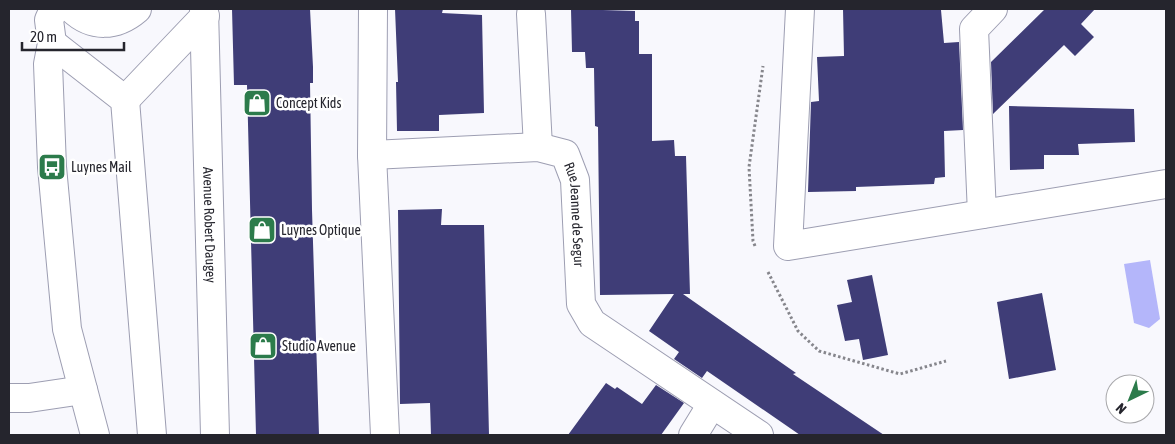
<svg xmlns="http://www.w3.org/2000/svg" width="1175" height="444" font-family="'Asap Condensed',sans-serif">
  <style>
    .water { fill: #b4b6fa }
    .building { fill: #3f3d77 }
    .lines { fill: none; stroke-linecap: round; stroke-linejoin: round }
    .minor-casing { stroke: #9d9eb2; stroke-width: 30 }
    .path { stroke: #86868c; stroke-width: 3; stroke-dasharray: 2.5 2.5; stroke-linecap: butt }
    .minor { stroke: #fff; stroke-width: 28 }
    .labels { text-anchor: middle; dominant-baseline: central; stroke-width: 5; stroke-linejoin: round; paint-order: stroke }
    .poi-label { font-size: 14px; fill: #25252d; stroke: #fff; text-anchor: start }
    .street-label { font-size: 14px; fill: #25252d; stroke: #fff }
  </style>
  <rect width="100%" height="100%" fill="#f8f8fd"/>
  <!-- water -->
  <path class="water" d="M 1150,260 L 1160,319 L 1149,328 L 1134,323 L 1124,264 Z"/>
  <!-- building -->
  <path class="building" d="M 232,9 L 310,9 L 313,67 L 313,83 L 310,83 L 312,210 L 319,435 L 256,435 L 247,85 L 234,85 Z
    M 395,9 L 443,9 L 442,13 L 482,15 L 484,113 L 439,115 L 439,131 L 397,131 L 396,82 L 398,82 Z
    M 571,9 L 635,11 L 635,21 L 639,21 L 639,54 L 652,54 L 652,141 L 674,140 L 675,156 L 686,156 L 690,294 L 683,294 L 796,373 L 793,374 L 884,435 L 800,435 L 707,371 L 702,378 L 674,359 L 679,352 L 649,331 L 674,294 L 600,295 L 598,127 L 595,126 L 594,68 L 586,68 L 585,52 L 572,52 Z
    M 843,9 L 941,10 L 944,43 L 959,42 L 963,130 L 944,131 L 945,177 L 935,178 L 934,184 L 856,187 L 856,191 L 808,192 L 811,102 L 819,101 L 817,57 L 844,56 Z
    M 1045,9 L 1095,9 L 1081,24 L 1094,37 L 1075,56 L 1064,45 L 993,114 L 991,62 Z
    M 1009,106 L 1134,109 L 1135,142 L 1078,144 L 1079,155 L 1044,155 L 1044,169 L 1010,170 Z
    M 442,209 L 441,225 L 484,225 L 489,435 L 431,435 L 430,403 L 400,404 L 398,210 Z
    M 872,275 L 888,355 L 863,360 L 859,339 L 845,341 L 837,305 L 852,302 L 847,280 Z
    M 1042,293 L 1056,370 L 1009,379 L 997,302 Z
    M 606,383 L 615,389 L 617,387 L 642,404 L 656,385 L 684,403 L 661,435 L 568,435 Z"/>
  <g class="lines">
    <defs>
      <g id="minor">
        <path d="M 54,9 L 49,20 L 52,43 L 48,64 L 52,167 L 67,329 L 95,435"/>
        <path d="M 72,9 C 92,28 116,27 137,9"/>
        <path id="s1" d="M 204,9 L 215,435"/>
        <path d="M 373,9 L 372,155 L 385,435"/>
        <path d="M 800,9 L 788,246 L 1166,184"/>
        <path d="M 531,14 L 538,147"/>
        <path d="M 52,43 L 125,100 L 152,435"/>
        <path d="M 125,100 L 205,16"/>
        <path id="s2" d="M 372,155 L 538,147 L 565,154 L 575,180 L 581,304 L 592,323 L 759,435"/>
        <path d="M 982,214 L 974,29 L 993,9"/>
        <path d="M 9,398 L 29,398 L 83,390"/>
        <path d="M 693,435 L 712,404"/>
      </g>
    </defs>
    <!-- minor casing -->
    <use href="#minor" class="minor-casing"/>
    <!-- path -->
    <path class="path" d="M 755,246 L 753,241 L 749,167 L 763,66
      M 768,272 L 798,331 L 819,351 L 900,374 L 946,361"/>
    <!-- minor -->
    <use href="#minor" class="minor"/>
  </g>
  <!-- icons -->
  <defs>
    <symbol id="shop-square" viewBox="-11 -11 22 22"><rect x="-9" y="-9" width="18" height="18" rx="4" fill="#2c7b4b" stroke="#fff"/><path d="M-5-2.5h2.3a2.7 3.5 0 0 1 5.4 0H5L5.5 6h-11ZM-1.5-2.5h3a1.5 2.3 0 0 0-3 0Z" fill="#fff"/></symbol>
    <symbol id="bus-square" viewBox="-11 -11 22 22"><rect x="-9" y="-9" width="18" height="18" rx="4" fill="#2c7b4b" stroke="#fff"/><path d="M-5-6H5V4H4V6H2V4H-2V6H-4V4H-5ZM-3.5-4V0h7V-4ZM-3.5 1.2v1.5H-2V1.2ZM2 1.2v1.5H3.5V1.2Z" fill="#fff"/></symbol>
  </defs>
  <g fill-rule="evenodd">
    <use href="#shop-square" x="241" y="87" width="32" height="32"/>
    <use href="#bus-square" x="36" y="151" width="32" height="32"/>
    <use href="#shop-square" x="246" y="214" width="32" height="32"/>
    <use href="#shop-square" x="247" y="330" width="32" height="32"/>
  </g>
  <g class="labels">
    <!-- poi labels -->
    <g class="poi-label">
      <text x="276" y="103">Concept Kids</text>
      <text x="71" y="167">Luynes Mail</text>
      <text x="281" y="230">Luynes Optique</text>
      <text x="282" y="346">Studio Avenue</text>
    </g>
    <!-- street labels -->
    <g class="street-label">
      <text stroke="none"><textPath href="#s2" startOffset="256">Rue Jeanne de Segur</textPath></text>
      <text stroke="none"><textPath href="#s1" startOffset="216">Avenue Robert Daugey</textPath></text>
    </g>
  </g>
  <!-- border -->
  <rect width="1175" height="444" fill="none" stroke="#25252d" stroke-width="20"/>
  <!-- north arrow -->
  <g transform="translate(1130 399) rotate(223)"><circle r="24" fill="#ffffff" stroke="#a8a8ab"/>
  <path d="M0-4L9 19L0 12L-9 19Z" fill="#2c7b4b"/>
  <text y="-8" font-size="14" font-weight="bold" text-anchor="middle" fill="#25252d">N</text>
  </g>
  <!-- scale -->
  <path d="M22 42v8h102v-8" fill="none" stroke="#25252d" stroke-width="2.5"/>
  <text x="30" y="42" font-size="15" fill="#25252d" stroke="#ffffff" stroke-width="4" paint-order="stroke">20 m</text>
</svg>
